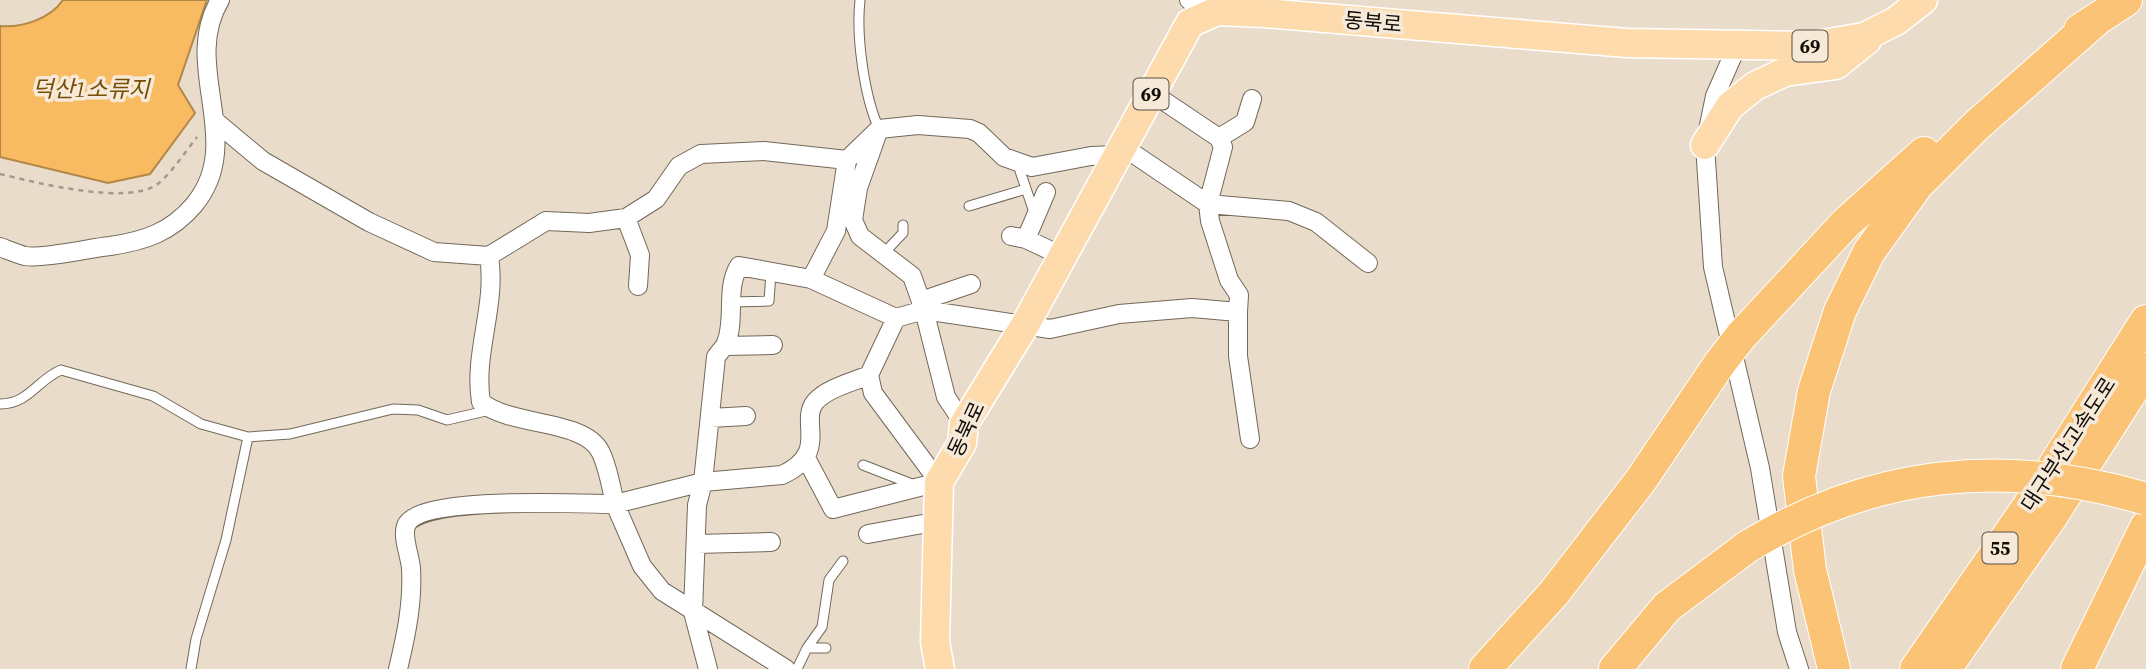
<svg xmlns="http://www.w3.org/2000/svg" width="2146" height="669" font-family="'Source Serif 4','Noto Sans KR',serif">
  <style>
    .water { fill: #f9bb62; stroke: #b38747; stroke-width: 2 }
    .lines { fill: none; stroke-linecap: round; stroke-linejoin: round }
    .service-casing { stroke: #736859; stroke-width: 11 }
    .minor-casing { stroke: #736859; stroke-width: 20 }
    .primary-casing { stroke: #fff; stroke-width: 31 }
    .motorway-casing { stroke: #fff; stroke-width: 34 }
    .path { stroke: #a4998c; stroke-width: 2.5; stroke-dasharray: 5 5; stroke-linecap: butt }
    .service { stroke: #fff; stroke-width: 9 }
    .minor { stroke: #fff; stroke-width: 18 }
    .primary { stroke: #fddbad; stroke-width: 28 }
    .motorway { stroke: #fbc376; stroke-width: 32 }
    .motorway-bridge-casing { stroke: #fff; stroke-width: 34; stroke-linecap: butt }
    .motorway-bridge { stroke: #fbc376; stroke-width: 32 }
    .labels { text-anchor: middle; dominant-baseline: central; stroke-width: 7; stroke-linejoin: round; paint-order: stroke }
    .shield { fill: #f7e9d8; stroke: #564f46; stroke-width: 2 }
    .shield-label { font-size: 19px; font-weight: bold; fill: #110d07 }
    .street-label { font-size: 21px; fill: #110d07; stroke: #f7e9d8 }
    .water-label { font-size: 23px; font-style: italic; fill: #764e05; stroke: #f7e9d8 }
  </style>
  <rect width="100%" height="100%" fill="#eadccb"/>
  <!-- water -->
  <path class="water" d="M 63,0 L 207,0 L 178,85 L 195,113 L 150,174 L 108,183 L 0,157 L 0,26 C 22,28 50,19 63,0 Z"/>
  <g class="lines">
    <defs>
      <path id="service" d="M 860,0 C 856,36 864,96 879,129
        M 1022,163 L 1020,171 L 1035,215
        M 969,206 L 1026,189
        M 883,254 L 903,233 L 903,225
        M 731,302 L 769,301 L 771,272
        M 0,404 C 29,404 37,380 61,370 L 153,396 L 201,424 L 248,437 L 290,434 L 393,409 L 418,410 L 447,420 L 490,410
        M 863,465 L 917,486
        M 807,648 L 826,648
        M 191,669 L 196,639 L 226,540 L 248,437
        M 797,669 L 807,648 L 822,627 L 829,580 L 843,561"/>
      <path id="minor" d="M 1189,0 L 1211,16
        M 1737,46 L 1715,96 L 1705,145 L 1713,267 L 1760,468 L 1787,632 L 1799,669
        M 215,121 L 263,161 L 369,222 L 434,252 L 489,256 L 546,221 L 589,223 L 626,218 L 656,199 L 679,166 L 701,154 L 764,151 L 847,160 L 879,129 L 918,125 L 970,129 L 979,133 L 1004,157 L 1032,167 L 1091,156 L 1117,155
        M 879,129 L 858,188 L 853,220 L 860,236 L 912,276 L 924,310 L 946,397 L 964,424
        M 1219,138 L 1245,122 L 1252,99
        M 1122,146 L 1208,204 L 1289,211 L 1316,222 L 1368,263
        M 626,218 L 640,255 L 638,286
        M 1011,236 L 1026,239 L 1062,256
        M 1026,239 L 1046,192
        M 0,247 C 8,250 17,254 25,256 C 43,259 90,248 110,246 C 145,241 171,232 194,205 C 247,141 180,67 220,0
        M 489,256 C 497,306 473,353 481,402 C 511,427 583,419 600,451 C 608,466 611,487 615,504 L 703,482 L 782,475 C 830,453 799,422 815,402 C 827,388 853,382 869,375
        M 811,279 L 896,318 L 924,310 L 1050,329 L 1119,314 L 1192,308 L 1238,312 L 1239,295 L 1229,280 L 1210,221 L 1208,204 L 1223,147 L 1219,138 L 1152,93
        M 921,301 L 971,284
        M 1238,312 L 1238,356 L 1250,439
        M 725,346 L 773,345
        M 710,418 L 746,416
        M 806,458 L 833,509 L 939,482 L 873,393 L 869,375 L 896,318
        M 868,534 L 939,521
        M 696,544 L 771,542
        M 398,669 C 406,636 413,603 411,568 C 410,556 402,537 406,526 C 417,495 584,504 615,504 L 642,566 L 662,591 L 786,669
        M 708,669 L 693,612 L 697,505 L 703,482 L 716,357 C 719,352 724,348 726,343 C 736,319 725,289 739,266 L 811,279 L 836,231 L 847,160"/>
      <path id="primary" d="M 1705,145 L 1730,106 L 1755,86 L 1785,72 L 1836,65 L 1867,40
        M 940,669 L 935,642 L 939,482 L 962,443 L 964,424 L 1025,325 L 1190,23 L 1217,11 L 1264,13 L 1627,43 L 1811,46 L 1864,37 L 1896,21 L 1923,0"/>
      <path id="motorway" d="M 2080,30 L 2126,0
        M 1741,336 L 1846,223 L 1924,153
        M 1485,669 L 1554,593 L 1641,480 L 1720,363
        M 1615,669 L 1667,607 L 1747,547
        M 1834,669 L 1810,570 L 1799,476 L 1814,391 L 1840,311 L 1869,252 L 1917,185 L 1976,126 L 2096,20
        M 1916,669 L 2028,507 L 2146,321
        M 1945,669 L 2051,517 L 2146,369
        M 2077,669 L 2146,527"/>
    </defs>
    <!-- service casing -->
    <use href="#service" class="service-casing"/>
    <!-- minor casing -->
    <use href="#minor" class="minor-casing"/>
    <!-- primary casing -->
    <use href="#primary" class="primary-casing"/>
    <!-- motorway casing -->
    <use href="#motorway" class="motorway-casing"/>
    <!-- path -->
    <path class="path" d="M 0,174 C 34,182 130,207 159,183 C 173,171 185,152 197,137"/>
    <!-- service -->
    <use href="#service" class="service"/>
    <!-- minor -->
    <use href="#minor" class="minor"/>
    <!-- primary -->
    <use href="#primary" class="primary"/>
    <!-- motorway -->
    <use href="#motorway" class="motorway"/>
    <defs>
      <path id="motorway-bridge" d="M 1720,363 L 1741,336
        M 1747,547 C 1873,470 2005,457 2146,499"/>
    </defs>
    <!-- motorway-bridge casing -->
    <use href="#motorway-bridge" class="motorway-bridge-casing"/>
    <!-- motorway-bridge -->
    <use href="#motorway-bridge" class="motorway-bridge"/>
  </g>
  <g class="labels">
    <!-- shield labels -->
    <g class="shield">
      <rect x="1792.5" y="30.5" width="35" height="31" rx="5"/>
      <rect x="1133.5" y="78.5" width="35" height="31" rx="5"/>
      <rect x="1982.5" y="532.5" width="35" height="31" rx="5"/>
    </g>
    <g class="shield-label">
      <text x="1810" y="46">69</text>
      <text x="1151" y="94">69</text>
      <text x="2000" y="548">55</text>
    </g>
    <!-- street labels -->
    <g class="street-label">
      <text transform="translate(1373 22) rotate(5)">동북로</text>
      <text transform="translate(966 429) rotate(-65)">동북로</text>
      <text transform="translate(2068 444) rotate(-57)">대구부산고속도로</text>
    </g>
    <!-- water labels -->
    <g class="water-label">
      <text x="91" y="89">덕산1소류지</text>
    </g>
  </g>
</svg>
